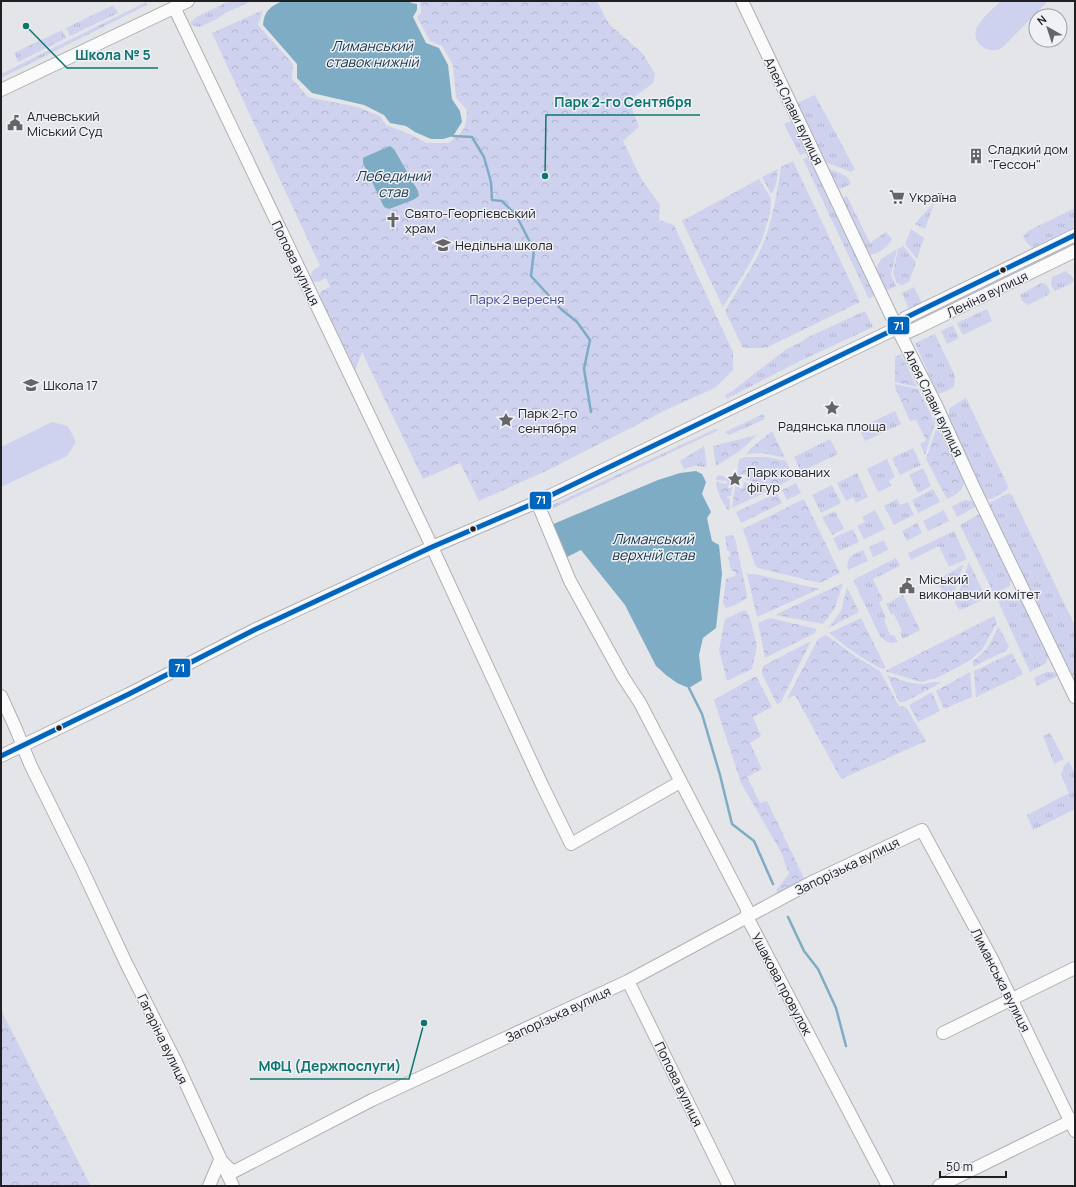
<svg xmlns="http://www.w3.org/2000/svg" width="1076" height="1187" font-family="Manrope,sans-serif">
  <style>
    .grass { fill: url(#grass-tufts) }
    .park { fill: url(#park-crowns) }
    .pitch { fill: #cfd2ee }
    .water { fill: #7eacc4 }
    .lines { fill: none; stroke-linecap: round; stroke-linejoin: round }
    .stream { stroke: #7eacc4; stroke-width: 2.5 }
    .minor-casing { stroke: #b0b0b3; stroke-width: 14 }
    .minor { stroke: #fbfbfc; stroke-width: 12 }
    .bus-1-casing { stroke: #f0f1f7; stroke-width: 8 }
    .bus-1 { stroke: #0065bd; stroke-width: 5 }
    .bus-dot { fill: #202022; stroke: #f0f1f7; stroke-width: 1.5 }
    .labels { text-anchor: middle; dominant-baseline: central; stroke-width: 3; stroke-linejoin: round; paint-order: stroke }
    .street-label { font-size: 13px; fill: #202022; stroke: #f0f1f7 }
    .poi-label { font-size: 13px; fill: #202022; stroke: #f0f1f7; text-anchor: start }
    .park-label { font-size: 13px; fill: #46468c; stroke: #f0f1f7 }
    .water-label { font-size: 14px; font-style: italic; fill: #163444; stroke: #f0f1f7 }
    .leader { fill: none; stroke: #0f766e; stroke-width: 1.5 }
    .callout-dot { fill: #0f766e; stroke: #f0f1f7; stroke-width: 1.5 }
    .callout-label { font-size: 14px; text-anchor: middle; font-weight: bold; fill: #0f766e; stroke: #f0f1f7; stroke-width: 3; stroke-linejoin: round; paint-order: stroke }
    .line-badge { stroke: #f0f1f7; stroke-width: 1.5 }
    .badge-label { font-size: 11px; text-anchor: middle; font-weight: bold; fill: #fff }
  </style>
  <defs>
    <pattern id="grass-tufts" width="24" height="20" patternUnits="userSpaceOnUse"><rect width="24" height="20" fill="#cfd2ee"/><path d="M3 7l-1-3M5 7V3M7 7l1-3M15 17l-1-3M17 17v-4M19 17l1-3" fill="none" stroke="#b1b4cc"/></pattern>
    <pattern id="park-crowns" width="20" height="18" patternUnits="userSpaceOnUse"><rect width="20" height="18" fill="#cfd2ee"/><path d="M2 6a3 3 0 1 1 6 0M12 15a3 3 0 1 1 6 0" fill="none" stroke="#b1b4cc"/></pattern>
  </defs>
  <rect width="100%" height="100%" fill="#e4e5e8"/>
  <!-- grass -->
  <path class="grass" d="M 230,1 L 252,1 L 225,13 L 217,19 L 200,27 L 191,25 L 191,22 L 198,16 Z
    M 146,2 L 147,5 L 1,78 L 1,74 Z
    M 113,5 L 118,13 L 70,36 L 66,28 Z
    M 62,30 L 66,38 L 18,62 L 14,53 Z
    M 815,95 L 855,169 L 851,172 L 825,162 L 797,103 Z
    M 791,121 L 806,153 L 800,155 L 784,124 Z
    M 809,157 L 875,295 L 869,299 L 803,159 Z
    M 827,168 C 836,172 848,174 851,184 L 840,189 L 837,188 Z
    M 847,196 L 870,243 L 886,232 L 892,239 C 887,248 879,253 870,255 L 843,202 L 843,198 Z
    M 934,203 L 925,229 L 915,224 L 919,219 Z
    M 1075,208 L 1075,227 L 1032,248 L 1028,244 L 1023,237 L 1028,231 Z
    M 911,229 L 924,238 L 917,259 L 905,244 Z
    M 1075,239 L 1075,246 L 919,323 L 916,317 Z
    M 903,246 L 916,262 L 909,282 L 902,285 L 897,283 L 893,274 L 898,249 Z
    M 897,249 L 891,275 L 896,286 L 886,291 L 876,269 L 881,259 Z
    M 1066,271 L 1074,279 L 1072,283 L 1055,291 L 1051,285 L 1052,277 Z
    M 1041,283 L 1046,284 L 1050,291 L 1048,295 L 1028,305 L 1022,301 L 1020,295 Z
    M 914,287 L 922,303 L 909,309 L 902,293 Z
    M 987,309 L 992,321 L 963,335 L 957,323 Z
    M 865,311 L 873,327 L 800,361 L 726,399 L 726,394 L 731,392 L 785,350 L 801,342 L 806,338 Z
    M 953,325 L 959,338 L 947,344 L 941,331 Z
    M 935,334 L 955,376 L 954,387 L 942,393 L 939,393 L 936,390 L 915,343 Z
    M 966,398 L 1008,486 L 1007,490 L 992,499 L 987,499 L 984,496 L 948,417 L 950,408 Z
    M 895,411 L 901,424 L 865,441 L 859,428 Z
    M 763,414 L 765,419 L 729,435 L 725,432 Z
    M 715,429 L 719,430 L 549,510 L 548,507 Z
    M 830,439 L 838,454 L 801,472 L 794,457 Z
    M 704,446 L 707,467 L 695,466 L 684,469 L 680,461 Z
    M 913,448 L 921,465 L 900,475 L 892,458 Z
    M 887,459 L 895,477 L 889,481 L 891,486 L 878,492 L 867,469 Z
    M 923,468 L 931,486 L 918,493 L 909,475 Z
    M 857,473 L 868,497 L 856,503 L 853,497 L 846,501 L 837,483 Z
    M 832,485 L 841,503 L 821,513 L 812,495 Z
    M 933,489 L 940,502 L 918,513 L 912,500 Z
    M 1009,493 L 1012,495 L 1075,626 L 1075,676 L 1072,676 L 1066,671 L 989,506 L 991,502 Z
    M 897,499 L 900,505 L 908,502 L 914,515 L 894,525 L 884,506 Z
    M 965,500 L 972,501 L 977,506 L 957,517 L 952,506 Z
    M 875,510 L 885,529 L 864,539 L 857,526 L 865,522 L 862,517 Z
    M 944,510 L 949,521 L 928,531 L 923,521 Z
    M 835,511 L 844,529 L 832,535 L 822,517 Z
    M 981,513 L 1011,577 L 1010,586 L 994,594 L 960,525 Z
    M 917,523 L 922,533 L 907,541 L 902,531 Z
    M 853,529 L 859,542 L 839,551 L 833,538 Z
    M 954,531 L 967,559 L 949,567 L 939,546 L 911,560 L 908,553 Z
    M 884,540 L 888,550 L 873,557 L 869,547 Z
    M 863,550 L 868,561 L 848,570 C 846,556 852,555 863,550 Z
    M 896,558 L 900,566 L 873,579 L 883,600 L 879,602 L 886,618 L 884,619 L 890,635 L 894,635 L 898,642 C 890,644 885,642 880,636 L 853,580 Z
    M 969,562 L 986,598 L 963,609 C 958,610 957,607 955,603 Z
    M 963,565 L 952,599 L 946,600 L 937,580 Z
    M 1013,594 L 1019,596 L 1022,598 L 1047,652 L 1048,656 L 1046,663 L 1030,672 L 998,601 Z
    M 903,595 L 920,630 L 903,639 L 900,632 L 902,631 L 894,614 L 891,615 L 886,604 Z
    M 1046,672 L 1054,672 L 1058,676 L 1037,686 L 1034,678 Z
    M 1050,733 L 1064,759 L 1054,764 L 1043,736 Z
    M 1069,761 L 1075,773 L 1075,809 L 1033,830 L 1027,815 L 1069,793 L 1061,775 L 1064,766 Z"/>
  <!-- park -->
  <path class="park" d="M 420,1 L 597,1 L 609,24 L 643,54 L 655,74 L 653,83 L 629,101 L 639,127 L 623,141 L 642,180 L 660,205 L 659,220 L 674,225 L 733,352 L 733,370 L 715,388 L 670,408 L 548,470 L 479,501 L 460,463 L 423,479 L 362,352 L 355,371 L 319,297 L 321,291 L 330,287 L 326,278 L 318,282 L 311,281 C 310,271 313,270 320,266 L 212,33 L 263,10 L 258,25 L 293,64 L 292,79 L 308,97 L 357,107 L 380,116 L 386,125 L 412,135 L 426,143 L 449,143 C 464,131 466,130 467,110 L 456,98 L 453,65 L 442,46 L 430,41 L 417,17 L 421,13 Z
    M 793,161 L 860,302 L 766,348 L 743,348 L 725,311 C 734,294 746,278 755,261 C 771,232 776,199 781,167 Z
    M 778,169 C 777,177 777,188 771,194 L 762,177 Z
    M 759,179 L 771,198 L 770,214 L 761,242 L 750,263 L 723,307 L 682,221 Z
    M 901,354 L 917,387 L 895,382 L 895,357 Z
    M 895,384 L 918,389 L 935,423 L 925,455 L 920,444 L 926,440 L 916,420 L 910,421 L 895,387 Z
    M 937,427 L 964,481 C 964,491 955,495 947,499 L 926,459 Z
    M 772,431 L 785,458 L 763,453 L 747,454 L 749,450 Z
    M 757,435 L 740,451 L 716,466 L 713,446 Z
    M 746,457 L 767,457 L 786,461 L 794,476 L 793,478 L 771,490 L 746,479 L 747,476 L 743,474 L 742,478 L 737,476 L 739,459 Z
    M 718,475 L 734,478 L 731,496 L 728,496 L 727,498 L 730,499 L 730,509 L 728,510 C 722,501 717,493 716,482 L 727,484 L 727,481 L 716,480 L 716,478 Z
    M 744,482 L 768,491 L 732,508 L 735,486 L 743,488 Z
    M 796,483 L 801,493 L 787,500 L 782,490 Z
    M 777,493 L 782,503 L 741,523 L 736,512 Z
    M 804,499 L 840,573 L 820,583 L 758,568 L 755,565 L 743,529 Z
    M 732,535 L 735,538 L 747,595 L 746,599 L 735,605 L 726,608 L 724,605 L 723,602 L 726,579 L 735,576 L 736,572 L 731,570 L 728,557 L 730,556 L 730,552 L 727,550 L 725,536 Z
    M 747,574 L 755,574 L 819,589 L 757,617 Z
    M 843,583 L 835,608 L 823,624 L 775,615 Z
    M 847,587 L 859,612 L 828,628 L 841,611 Z
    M 745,610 L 749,615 L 757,646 L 752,669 L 727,681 L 719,650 L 725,619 Z
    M 994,616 L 997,623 L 982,650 L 969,661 L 939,677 L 921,682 L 885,671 Z
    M 770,618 L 817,629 L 815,633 L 765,658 L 758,623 Z
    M 861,618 L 886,668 L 882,669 C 863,659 846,647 829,633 Z
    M 998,626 L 1009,646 L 1007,650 L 973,667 L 973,661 C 987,651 992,642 998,626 Z
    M 826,635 L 855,656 L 880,671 L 899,706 L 906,707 L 926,741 L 841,779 L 795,695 L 787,699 L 818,639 Z
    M 811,641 L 781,702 L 777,704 L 762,674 L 763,666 Z
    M 1012,653 L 1023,674 L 976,697 L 974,671 Z
    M 970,672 L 972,697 L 944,709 L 936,691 Z
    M 887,675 C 897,678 911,685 922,684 C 928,684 935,680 941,683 L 904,702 L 899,702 Z
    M 756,676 L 772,707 L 753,717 L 761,736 L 750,743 L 762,769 L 747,777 L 760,803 L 767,801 L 803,876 L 803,880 L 801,883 L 776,896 L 777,889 L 789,874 L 781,852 L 741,783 L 714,700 Z
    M 932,692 L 940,711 L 918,722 L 909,705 Z
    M 1,1010 L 91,1186 L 1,1186 Z"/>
  <!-- pitch -->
  <path class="pitch" d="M 1001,1 L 1048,1 L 1003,47 C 991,56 972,45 976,30 C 979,20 994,8 1001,1 Z
    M 52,422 L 68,426 L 76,442 L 67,456 L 3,486 L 1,485 L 1,447 Z"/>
  <!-- water -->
  <path class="water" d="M 282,1 L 410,1 L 411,3 L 417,4 L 417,10 L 413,17 L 426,43 L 439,48 L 448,65 L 452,99 L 460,111 L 462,122 L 453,136 L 443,139 L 431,139 L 415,132 L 406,126 L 390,123 L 384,115 L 364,105 L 312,93 L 297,78 L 297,64 L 263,25 C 264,11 270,7 282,1 Z
    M 390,146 L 394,149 L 418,191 L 419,196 L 413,200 L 389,209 L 384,207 L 363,163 L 363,158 L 367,156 Z
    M 696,471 L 702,474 L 706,482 L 702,494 L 711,512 L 707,518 L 712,541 L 719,545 L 722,574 L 716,628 L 703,638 L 699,655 L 702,680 L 689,688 L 677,683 L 666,675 L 656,666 L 625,605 L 581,550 L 567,557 L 551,525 L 658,480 L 680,473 Z"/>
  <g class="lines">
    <!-- stream -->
    <path class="stream" d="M 453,136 L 472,137 L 484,157 L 491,182 L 492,200 L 502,201 L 516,215 L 534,250 L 531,276 L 561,309 L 577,322 L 590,340 L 584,369 L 591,412
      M 689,688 L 702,714 L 720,775 L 732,824 L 754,841 L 773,884
      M 788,917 L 804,951 L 818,969 L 836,1008 L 846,1046"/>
    <defs>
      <path id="minor" d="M 742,1 L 897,328 L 936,405 L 975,490 L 1075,697
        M 174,7 L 426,534 L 543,787 L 571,844 L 680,782
        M 1,90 L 188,1
        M 897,328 L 908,332 L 917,328 L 1075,251
        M 537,502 L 570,581 L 623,677 L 640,703 L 747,909 L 747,917 L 888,1186
        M 1,696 L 16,729 L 30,764 L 81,867 L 127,965 L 176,1062 L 233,1186
        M 1,756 L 129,694 L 254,630 L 432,547 L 537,502 L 897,328 L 905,318 L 1075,235
        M 628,981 L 729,1186
        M 943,1033 L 1075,968
        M 209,1186 L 220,1160 L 233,1172 L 372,1100 L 628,981 L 810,883 L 922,830 L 992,959 L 1075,1131
        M 939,1186 L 1075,1119"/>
    </defs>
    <!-- minor casing -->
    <use href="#minor" class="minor-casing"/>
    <!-- minor -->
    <use href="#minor" class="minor"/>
    <defs>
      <path id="bus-1" d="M 1,756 L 129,694 L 254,630 L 432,547 L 537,502 L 897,328 L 905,318 L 1075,235"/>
    </defs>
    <!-- bus-1 casing -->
    <use href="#bus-1" class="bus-1-casing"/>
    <!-- bus-1 -->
    <use href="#bus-1" class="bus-1"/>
  </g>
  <!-- icons -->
  <defs>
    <symbol id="civic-bare" viewBox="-9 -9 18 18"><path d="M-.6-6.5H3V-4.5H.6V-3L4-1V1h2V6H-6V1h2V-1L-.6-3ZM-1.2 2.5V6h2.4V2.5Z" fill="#656567" stroke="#f0f1f7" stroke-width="2.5" paint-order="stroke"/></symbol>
    <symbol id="building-bare" viewBox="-9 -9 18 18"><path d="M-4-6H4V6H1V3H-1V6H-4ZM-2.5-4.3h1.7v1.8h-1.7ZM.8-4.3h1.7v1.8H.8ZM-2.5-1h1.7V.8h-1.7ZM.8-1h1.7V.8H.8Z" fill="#656567" stroke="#f0f1f7" stroke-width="2.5" paint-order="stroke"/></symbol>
    <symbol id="supermarket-bare" viewBox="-9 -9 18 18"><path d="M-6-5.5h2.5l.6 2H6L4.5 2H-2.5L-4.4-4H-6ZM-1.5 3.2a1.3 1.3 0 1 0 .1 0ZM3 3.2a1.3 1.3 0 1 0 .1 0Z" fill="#656567" stroke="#f0f1f7" stroke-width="2.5" paint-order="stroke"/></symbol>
    <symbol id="church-bare" viewBox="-9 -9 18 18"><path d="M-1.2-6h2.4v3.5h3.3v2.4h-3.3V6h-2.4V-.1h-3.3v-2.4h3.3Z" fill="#656567" stroke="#f0f1f7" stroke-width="2.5" paint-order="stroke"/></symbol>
    <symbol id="school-bare" viewBox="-9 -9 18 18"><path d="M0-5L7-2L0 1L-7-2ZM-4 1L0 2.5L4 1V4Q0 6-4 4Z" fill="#656567" stroke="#f0f1f7" stroke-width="2.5" paint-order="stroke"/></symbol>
    <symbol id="sight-bare" viewBox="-9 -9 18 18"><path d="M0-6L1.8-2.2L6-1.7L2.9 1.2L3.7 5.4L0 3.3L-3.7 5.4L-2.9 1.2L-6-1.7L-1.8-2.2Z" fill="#656567" stroke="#f0f1f7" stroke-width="2.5" paint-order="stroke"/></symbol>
  </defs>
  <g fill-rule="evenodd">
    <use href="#civic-bare" x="4" y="112" width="22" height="22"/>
    <use href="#building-bare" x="965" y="145" width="22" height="22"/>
    <use href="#supermarket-bare" x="886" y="186" width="22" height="22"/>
    <use href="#church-bare" x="382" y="209" width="22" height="22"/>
    <use href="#school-bare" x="432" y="234" width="22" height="22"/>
    <use href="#school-bare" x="20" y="374" width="22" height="22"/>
    <use href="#sight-bare" x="821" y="397" width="22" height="22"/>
    <use href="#sight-bare" x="495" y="409" width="22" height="22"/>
    <use href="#sight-bare" x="724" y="468" width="22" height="22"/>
    <use href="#civic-bare" x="896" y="575" width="22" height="22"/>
  </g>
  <!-- markers -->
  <g class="bus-dot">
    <circle cx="1003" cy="270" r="3.5"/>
    <circle cx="473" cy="529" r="3.5"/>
    <circle cx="59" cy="728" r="3.5"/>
  </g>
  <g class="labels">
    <!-- street labels -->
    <g class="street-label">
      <text transform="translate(794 111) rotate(64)">Алея Слави вулиця</text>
      <text transform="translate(296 263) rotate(64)">Попова вулиця</text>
      <text transform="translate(987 294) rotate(-26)">Леніна вулиця</text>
      <text transform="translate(934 403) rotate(64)">Алея Слави вулиця</text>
      <text transform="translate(847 866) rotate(-26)">Запорізька вулиця</text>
      <text transform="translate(1001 980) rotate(63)">Лиманська вулиця</text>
      <text transform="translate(782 984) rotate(62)">Ушакова провулок</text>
      <text transform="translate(558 1014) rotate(-25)">Запорізька вулиця</text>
      <text transform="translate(163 1039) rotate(64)">Гагаріна вулиця</text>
      <text transform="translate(679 1084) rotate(64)">Попова вулиця</text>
    </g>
    <!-- poi labels -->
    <g class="poi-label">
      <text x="27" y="116">Алчевський<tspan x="27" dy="15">Міський Суд</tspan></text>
      <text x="988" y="149">Сладкий дом<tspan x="988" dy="15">"Гессон"</tspan></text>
      <text x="909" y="197">Україна</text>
      <text x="405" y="213">Свято-Георгієвський<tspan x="405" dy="15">храм</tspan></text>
      <text x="455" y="245">Недільна школа</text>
      <text x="43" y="385">Школа 17</text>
      <text x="518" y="413">Парк 2-го<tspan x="518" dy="15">сентября</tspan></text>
      <text x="832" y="426" text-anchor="middle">Радянська площа</text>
      <text x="747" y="472">Парк кованих<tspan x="747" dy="15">фігур</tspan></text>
      <text x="919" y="579">Міський<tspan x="919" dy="15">виконавчий комітет</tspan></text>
    </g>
    <!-- park labels -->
    <g class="park-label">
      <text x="517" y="299">Парк 2 вересня</text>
    </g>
    <!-- water labels -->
    <g class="water-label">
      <text x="372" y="45">Лиманський<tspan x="372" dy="16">ставок нижній</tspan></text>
      <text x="393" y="175">Лебединий<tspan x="393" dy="16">став</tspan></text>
      <text x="653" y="538">Лиманський<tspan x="653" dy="16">верхній став</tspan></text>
    </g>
  </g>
  <!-- callouts -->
  <path class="leader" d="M26 26L67 68H158M545 176L546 115H700M424 1023L409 1079H250"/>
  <g class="callout-dot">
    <circle cx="26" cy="26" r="4"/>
    <circle cx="545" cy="176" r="4"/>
    <circle cx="424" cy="1023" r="4"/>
  </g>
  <g class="callout-label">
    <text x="113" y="60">Школа № 5</text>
    <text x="623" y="107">Парк 2-го Сентября</text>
    <text x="330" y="1071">МФЦ (Держпослуги)</text>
  </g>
  <g class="line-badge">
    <rect x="887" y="316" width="23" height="19" rx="4" fill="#0065bd"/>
    <rect x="529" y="491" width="23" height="19" rx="4" fill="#0065bd"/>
    <rect x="168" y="658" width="23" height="20" rx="4" fill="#0065bd"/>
  </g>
  <g class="badge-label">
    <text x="899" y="330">71</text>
    <text x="541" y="504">71</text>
    <text x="180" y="672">71</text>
  </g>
  <!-- border -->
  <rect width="1076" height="1187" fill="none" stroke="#202022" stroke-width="4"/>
  <!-- north arrow -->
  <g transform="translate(1048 28) rotate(321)"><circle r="19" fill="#f0f1f7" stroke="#9d9da2"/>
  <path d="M0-3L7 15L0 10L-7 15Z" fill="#656567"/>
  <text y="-6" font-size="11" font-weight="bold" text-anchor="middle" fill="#202022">N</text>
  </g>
  <!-- scale -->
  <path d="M940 1171v6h66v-6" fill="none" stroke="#202022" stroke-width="2"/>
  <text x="946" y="1171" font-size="12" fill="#202022" stroke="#f0f1f7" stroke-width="3" paint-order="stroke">50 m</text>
</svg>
